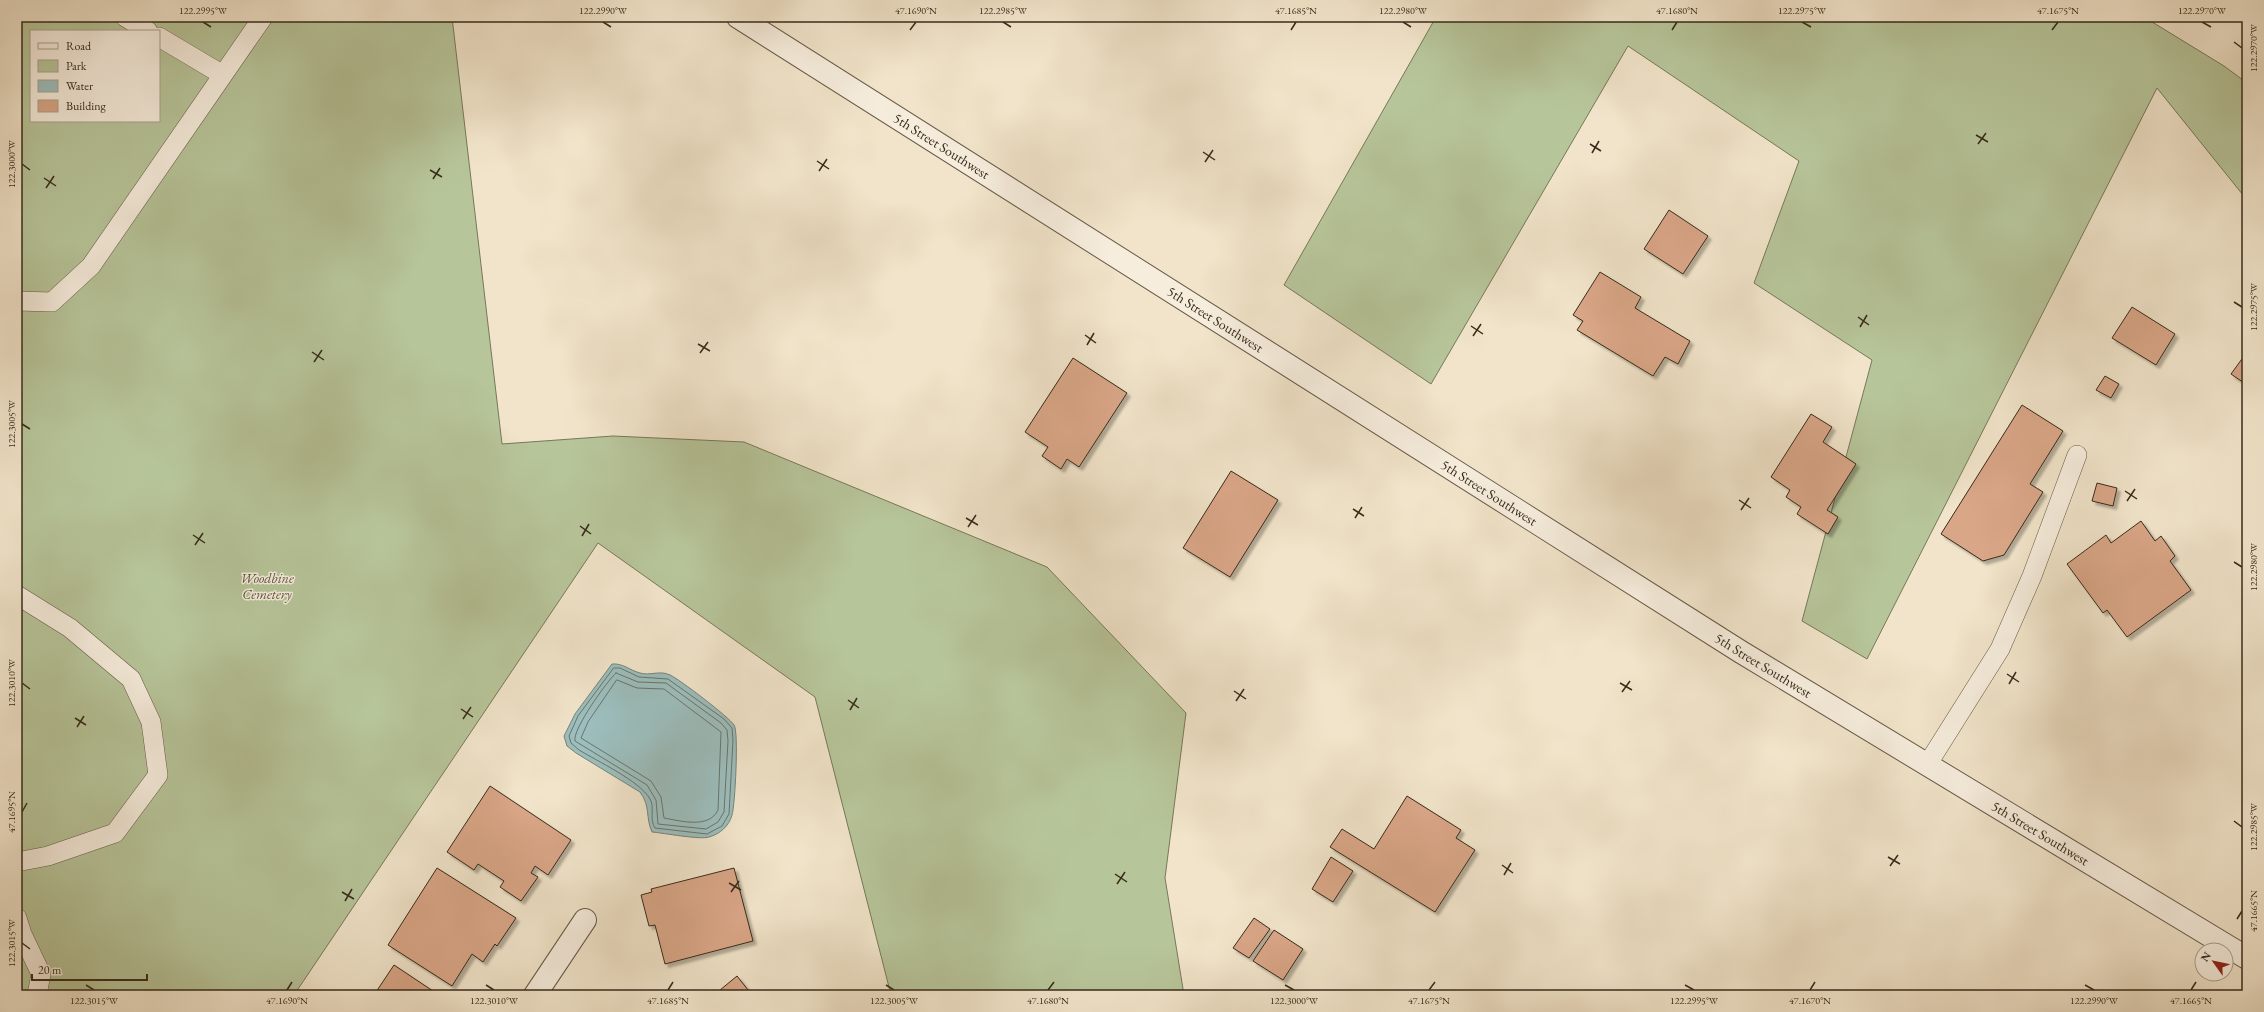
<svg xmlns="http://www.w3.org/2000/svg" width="2264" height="1012" font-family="'EB Garamond',serif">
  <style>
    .green { fill: #b7c59a; stroke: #77785a; fill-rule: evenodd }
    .water { fill: #9cbebd; stroke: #74837c }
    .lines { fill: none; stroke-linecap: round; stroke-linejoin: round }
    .shore { stroke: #6a746c; stroke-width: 1 }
    .building { fill: #d9a687; stroke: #372b1a; filter: url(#shadow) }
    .service-casing { stroke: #665946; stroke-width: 20 }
    .minor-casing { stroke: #665946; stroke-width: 24 }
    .service { stroke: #f6eddd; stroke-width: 19 }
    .minor { stroke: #f6eddd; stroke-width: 22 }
    .ticks { fill: none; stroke: #372b1a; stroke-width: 1.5 }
    .labels { text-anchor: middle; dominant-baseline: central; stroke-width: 3; stroke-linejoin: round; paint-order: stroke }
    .street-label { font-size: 14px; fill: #372b1a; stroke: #f6eddd }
    .park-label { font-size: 14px; font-style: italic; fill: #57523a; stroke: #f6eddd }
    .neatline { fill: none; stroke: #372b1a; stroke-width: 1.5 }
    .ticks-label { font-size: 10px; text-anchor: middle; fill: #372b1a }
  </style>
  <defs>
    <filter id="shadow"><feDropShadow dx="3.5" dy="3.5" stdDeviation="1" flood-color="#0004"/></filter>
  </defs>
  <rect width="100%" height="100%" fill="#f1e4ca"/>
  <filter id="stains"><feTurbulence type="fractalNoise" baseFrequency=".005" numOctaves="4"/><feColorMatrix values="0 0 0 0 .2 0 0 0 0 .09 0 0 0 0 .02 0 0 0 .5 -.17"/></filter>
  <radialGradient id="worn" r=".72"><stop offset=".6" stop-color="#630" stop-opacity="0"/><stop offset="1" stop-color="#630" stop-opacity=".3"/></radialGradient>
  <!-- green -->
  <path class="green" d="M 17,17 L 452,17 L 502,444 L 613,436 L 744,442 L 1047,567 L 1186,713 L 1165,878 L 1184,995 L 891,995 L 815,697 L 598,543 L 294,995 L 17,995 ZM 31,31 L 159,31 L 159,121 L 31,121 Z
    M 1436,17 L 2144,17 L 2224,66 L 2247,83 L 2247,200 L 2157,88 L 1867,659 L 1802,621 L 1872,360 L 1754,283 L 1799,161 L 1628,46 L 1431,384 L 1284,285 Z"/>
  <!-- water -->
  <path class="water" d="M 612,664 C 623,663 629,670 640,673 C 650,676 660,670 670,675 C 679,679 729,717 734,725 C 739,731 735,806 732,815 C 729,826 720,834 709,837 C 700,840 664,833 652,832 C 645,816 651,807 640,792 L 576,753 L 567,746 L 564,736 L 575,714 Z"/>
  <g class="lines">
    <!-- shore -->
    <path class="shore" d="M 614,668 L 620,668 L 639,677 L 668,679 L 724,719 L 732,728 L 733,740 L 729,814 L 722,826 L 707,834 L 655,828 C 649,819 655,807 650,799 C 640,781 597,761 579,750 L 571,743 L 569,736 L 578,716 Z
      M 616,673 L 638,682 L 666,683 L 721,723 L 727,730 L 728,741 L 724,812 L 718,822 L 706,829 L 658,824 L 656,800 L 647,785 L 575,741 C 572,730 607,681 616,673 Z
      M 617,680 L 637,688 L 664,689 L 721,732 L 718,810 C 709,829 681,821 664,818 L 661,797 L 651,781 L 581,738 L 588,722 Z"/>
  </g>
  <!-- building -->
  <path class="building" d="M 1669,210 L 1708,236 L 1683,274 L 1644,249 Z
    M 1600,272 L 1641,297 L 1635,308 L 1690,341 L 1678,364 L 1665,357 L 1653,376 L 1577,330 L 1583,321 L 1573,315 Z
    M 2132,307 L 2175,334 L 2156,365 L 2112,338 Z
    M 2247,352 L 2247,385 L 2231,374 Z
    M 1073,358 L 1127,393 L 1079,467 L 1067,459 L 1061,469 L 1042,456 L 1048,447 L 1025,432 Z
    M 2105,376 L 2119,384 L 2111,398 L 2096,390 Z
    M 2022,405 L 2063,431 L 2030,484 L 2043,492 L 2004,555 L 1983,561 L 1941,534 Z
    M 1811,414 L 1832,427 L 1823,442 L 1856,464 L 1827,510 L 1838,517 L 1828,534 L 1797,514 L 1801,507 L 1786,497 L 1790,490 L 1771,477 Z
    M 1231,471 L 1278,500 L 1230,577 L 1183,548 Z
    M 2097,483 L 2117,488 L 2113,506 L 2092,501 Z
    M 2141,521 L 2155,541 L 2161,536 L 2175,556 L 2170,561 L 2191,590 L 2127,637 L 2107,610 L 2103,613 L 2067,564 L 2106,535 L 2111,543 Z
    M 490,786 L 571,840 L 548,875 L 535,866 L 531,873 L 538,877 L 521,901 L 500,887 L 504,881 L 478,864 L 474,870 L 447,852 Z
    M 1407,796 L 1461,830 L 1456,838 L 1475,850 L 1435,912 L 1330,847 L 1342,829 L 1374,849 Z
    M 1331,857 L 1353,871 L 1333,902 L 1312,889 Z
    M 437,868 L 516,918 L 497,946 L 495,944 L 483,962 L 472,954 L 452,986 L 388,945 Z
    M 734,868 L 753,941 L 665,964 L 655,925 L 649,926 L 641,895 L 652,892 L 651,889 Z
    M 1254,918 L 1270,929 L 1249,958 L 1233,948 Z
    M 1274,930 L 1303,949 L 1283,980 L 1253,961 Z
    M 394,965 L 439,995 L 374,995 Z
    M 737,976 L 752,995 L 714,995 Z"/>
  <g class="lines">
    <defs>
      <path id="service" d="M 125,17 L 148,31
        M 159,37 L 223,75
        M 17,301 L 52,302 L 91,266 L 263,17
        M 17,595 L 70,628 L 131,679 L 151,722 L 158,775 L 115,833 L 48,856 L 17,862
        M 1927,765 L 2000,649 L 2032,576 L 2077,455
        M 17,918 L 22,934 L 41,974 L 37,995"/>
      <g id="minor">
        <path id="s1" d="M 738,17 L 1741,652 L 2247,958"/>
        <path d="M 535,995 L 585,920"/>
      </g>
    </defs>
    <!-- service casing -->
    <use href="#service" class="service-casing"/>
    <!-- minor casing -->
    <use href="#minor" class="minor-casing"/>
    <!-- service -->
    <use href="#service" class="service"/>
    <!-- minor -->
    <use href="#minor" class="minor"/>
  </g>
  <!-- ticks -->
  <path class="ticks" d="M 203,22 L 211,27M 603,22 L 611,27M 1003,22 L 1011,27M 1403,22 L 1411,27M 1802,22 L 1811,27M 2202,22 L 2211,27M 910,30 L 916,22M 1291,30 L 1296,22M 1672,30 L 1677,22M 2052,30 L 2058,22M 2234,42 L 2242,48M 1976,135 L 1988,142M 1590,144 L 1601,151M 1978,144 L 1986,133M 1203,152 L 1215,160M 1592,153 L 1599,141M 817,161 L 829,169M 1205,162 L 1213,150M 22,164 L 30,170M 430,170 L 442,177M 819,171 L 827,159M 44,178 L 56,186M 433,179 L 440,168M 46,188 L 54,176M 2234,302 L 2242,307M 1858,317 L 1869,325M 1471,326 L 1483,334M 1860,327 L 1867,315M 1085,335 L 1096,343M 1473,336 L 1481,324M 698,344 L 710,351M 1087,345 L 1094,333M 312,352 L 324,360M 700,353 L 708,342M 314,362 L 322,350M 22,424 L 30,429M 2125,491 L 2137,499M 1739,500 L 1751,508M 2127,501 L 2135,489M 1353,509 L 1364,516M 1741,510 L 1749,498M 966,518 L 978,525M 1355,518 L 1362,507M 580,526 L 591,534M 968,527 L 976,515M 193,535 L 205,543M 582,536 L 589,524M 195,545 L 203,533M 2234,562 L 2242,567M 2007,674 L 2019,682M 22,683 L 30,689M 1620,683 L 1632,690M 2009,684 L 2016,672M 1234,691 L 1246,699M 1622,692 L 1630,681M 848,700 L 859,708M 1236,701 L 1244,689M 461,709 L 473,717M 850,710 L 857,698M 75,718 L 86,725M 463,719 L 471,707M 77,727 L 84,716M 22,812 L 27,803M 2234,821 L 2242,827M 1888,857 L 1900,864M 1502,865 L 1513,873M 1890,866 L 1898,855M 1115,874 L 1127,882M 1504,875 L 1511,863M 729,883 L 741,890M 1117,884 L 1125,872M 342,892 L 354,899M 731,892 L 739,881M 345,901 L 352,889M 2237,919 L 2242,911M 22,943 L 30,949M 86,985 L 94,990M 486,985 L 494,990M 886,985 L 894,990M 1285,985 L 1294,990M 1685,985 L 1694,990M 2085,985 L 2094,990M 287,990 L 292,982M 668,990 L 673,982M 1048,990 L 1054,982M 1429,990 L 1435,982M 1810,990 L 1815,982M 2191,990 L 2196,982"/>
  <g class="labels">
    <!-- street labels -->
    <g class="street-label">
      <text stroke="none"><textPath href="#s1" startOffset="241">5th Street Southwest</textPath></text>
      <text stroke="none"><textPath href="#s1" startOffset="565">5th Street Southwest</textPath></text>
      <text stroke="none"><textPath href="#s1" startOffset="889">5th Street Southwest</textPath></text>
      <text stroke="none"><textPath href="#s1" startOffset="1213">5th Street Southwest</textPath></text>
      <text stroke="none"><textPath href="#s1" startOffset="1537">5th Street Southwest</textPath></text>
    </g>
    <!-- park labels -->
    <g class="park-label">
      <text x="267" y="578">Woodbine<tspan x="267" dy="16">Cemetery</tspan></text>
    </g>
  </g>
  <!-- margin -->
  <rect width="2264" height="1012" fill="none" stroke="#f1e4ca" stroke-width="44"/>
  <!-- legend -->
  <rect x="30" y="30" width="130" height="92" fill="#f6eddd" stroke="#aa9f8f"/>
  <rect x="38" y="43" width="20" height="6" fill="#f6eddd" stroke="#aa9f8f"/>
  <text x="66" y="50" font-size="12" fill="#372b1a">Road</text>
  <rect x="38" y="60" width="20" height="12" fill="#b7c59a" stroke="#aa9f8f"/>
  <text x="66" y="70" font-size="12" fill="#372b1a">Park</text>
  <rect x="38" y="80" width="20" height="12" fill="#9cbebd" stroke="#aa9f8f"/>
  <text x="66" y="90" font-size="12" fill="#372b1a">Water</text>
  <rect x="38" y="100" width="20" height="12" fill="#d9a687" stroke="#aa9f8f"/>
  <text x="66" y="110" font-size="12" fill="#372b1a">Building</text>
  <!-- north arrow -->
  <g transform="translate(2214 962) rotate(303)"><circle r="19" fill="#f6eddd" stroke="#aa9f8f"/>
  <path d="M0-3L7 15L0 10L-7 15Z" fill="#8f2418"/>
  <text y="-6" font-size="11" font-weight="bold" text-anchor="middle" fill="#372b1a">N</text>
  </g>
  <!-- scale -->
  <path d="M32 974v6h115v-6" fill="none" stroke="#372b1a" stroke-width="2"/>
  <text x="38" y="974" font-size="12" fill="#372b1a" stroke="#f6eddd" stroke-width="3" paint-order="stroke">20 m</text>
  <rect x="22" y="22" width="2220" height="968" class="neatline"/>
  <g class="ticks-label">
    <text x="203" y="14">122.2995°W</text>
    <text x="603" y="14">122.2990°W</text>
    <text x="916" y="14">47.1690°N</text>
    <text x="1003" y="14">122.2985°W</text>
    <text x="1296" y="14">47.1685°N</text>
    <text x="1403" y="14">122.2980°W</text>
    <text x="1677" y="14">47.1680°N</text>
    <text x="1802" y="14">122.2975°W</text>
    <text x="2058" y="14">47.1675°N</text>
    <text x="2202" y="14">122.2970°W</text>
    <text transform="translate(2253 48) rotate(-90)" y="4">122.2970°W</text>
    <text transform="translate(11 164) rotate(-90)" y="4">122.3000°W</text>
    <text transform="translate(2253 307) rotate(-90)" y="4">122.2975°W</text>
    <text transform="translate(11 424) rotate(-90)" y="4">122.3005°W</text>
    <text transform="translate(2253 567) rotate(-90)" y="4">122.2980°W</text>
    <text transform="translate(11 683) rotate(-90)" y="4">122.3010°W</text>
    <text transform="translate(11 812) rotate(-90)" y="4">47.1695°N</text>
    <text transform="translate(2253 827) rotate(-90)" y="4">122.2985°W</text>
    <text transform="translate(2253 911) rotate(-90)" y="4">47.1665°N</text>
    <text transform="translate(11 943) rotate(-90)" y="4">122.3015°W</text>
    <text x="94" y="1004">122.3015°W</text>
    <text x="287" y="1004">47.1690°N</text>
    <text x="494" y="1004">122.3010°W</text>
    <text x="668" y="1004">47.1685°N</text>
    <text x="894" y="1004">122.3005°W</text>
    <text x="1048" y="1004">47.1680°N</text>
    <text x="1294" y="1004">122.3000°W</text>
    <text x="1429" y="1004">47.1675°N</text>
    <text x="1694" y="1004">122.2995°W</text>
    <text x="1810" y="1004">47.1670°N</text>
    <text x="2094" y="1004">122.2990°W</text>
    <text x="2191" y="1004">47.1665°N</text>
  </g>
  <rect width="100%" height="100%" filter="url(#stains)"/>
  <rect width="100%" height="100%" fill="url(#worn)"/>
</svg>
